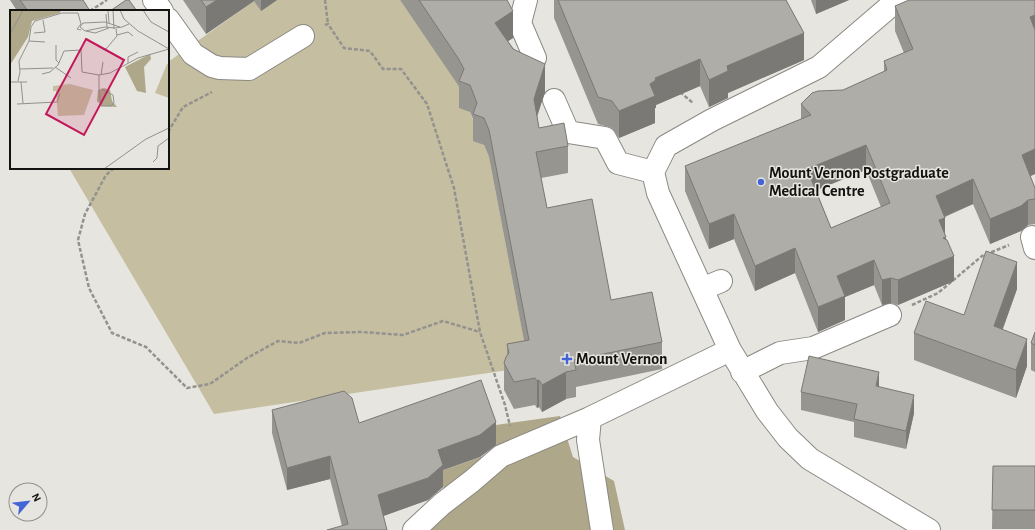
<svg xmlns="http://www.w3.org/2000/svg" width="1035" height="530" font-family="'Alegreya Sans',sans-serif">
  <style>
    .green { fill: #c5bea0 }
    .forest { fill: #aea789 }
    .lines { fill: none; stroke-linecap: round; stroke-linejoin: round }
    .minor-casing { stroke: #8b8984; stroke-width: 24 }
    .path { stroke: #93928e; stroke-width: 2.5; stroke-dasharray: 4 2; stroke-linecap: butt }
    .minor { stroke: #fff; stroke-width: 22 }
    .wall { fill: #969590; fill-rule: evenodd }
    .shaded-wall { fill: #7a7975 }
    .building { fill: #aeada7; stroke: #7a7975; fill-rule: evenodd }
    .poi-dot { fill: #4264d7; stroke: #e7e5df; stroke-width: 1.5 }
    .labels { text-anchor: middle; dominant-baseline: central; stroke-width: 3; stroke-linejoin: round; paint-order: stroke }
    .poi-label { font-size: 16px; font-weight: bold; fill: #131311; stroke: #e7e5df; text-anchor: start }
    .inset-road { fill: none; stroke: #92918d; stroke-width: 1 }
    .view { fill: #c2185b; fill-opacity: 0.15; stroke: #c2185b; stroke-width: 2 }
    .inset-edge { fill: none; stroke: #131311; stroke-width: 2 }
  </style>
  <rect width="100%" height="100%" fill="#e7e5df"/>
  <!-- green -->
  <path class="green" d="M 277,0 L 400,0 L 459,85 L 477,130 L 477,142 L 484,145 L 489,157 L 529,367 L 214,414 L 69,168 L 168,168 L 168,62 L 254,1 Z"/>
  <!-- forest -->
  <path class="forest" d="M 560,416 L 573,457 L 614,481 L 625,530 L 420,530 L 446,494 L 438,472 L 498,451 L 489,426 Z"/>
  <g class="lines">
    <defs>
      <path id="minor" d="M 154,0 L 162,11
        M 526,0 L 520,23 L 535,58
        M 900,0 L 895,2 L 819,67 L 712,120 L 666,146 L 653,172 L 658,193 L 730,350 L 767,411 L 788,438 L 810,459 L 929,530
        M 168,19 L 193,54 L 212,66 L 220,68 L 249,69 L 303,36
        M 554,100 L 568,132 L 605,138 L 618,163 L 653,172
        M 1032,237 L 1035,248
        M 702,289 L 721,281
        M 742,372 L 780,353 L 813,348 L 890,315
        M 414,530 L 442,504 L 472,481 L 501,456 L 590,418
        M 602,530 L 588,440 L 590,418 L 730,350"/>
    </defs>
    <!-- minor casing -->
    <use href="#minor" class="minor-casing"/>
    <!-- path -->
    <path class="path" d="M 325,0 L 328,24
      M 90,11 L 107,0
      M 325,25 L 328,24 L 344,48 L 370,51 L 383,69 L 401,69 L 427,104 L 454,188 L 480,332 L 505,405 L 510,426
      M 680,92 L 693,103
      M 168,132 L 183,107 L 212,92
      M 114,168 L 106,175 L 85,214 L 78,240 L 89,288 L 112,333 L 146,347 L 187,388 L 210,384 L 247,358 L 278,341 L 299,343 L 325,333 L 362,332 L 403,335 L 443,321 L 480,332
      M 912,305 L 938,293 L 982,256 L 1009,245"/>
    <!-- minor -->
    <use href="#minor" class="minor"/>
  </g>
  <!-- wall -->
  <path class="wall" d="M 10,0 L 83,0 L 90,11 L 17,11 Z
    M 183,0 L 277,0 L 261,11 L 254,1 L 206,34 Z
    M 400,0 L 507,0 L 513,38 L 508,41 L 545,92 L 537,116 L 539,128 L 568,146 L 568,173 L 541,178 L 547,208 L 611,300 L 662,342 L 662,369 L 576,387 L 576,397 L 566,399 L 542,412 L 539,407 L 537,408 L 535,405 L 514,409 L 504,390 L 504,363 L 507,355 L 507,344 L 524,341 L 489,157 L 484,145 L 473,141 L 473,119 L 470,112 L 459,108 L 459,87 L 458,85 Z
    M 554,0 L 786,0 L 804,60 L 728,93 L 728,98 L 709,107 L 700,86 L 656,105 L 656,108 L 655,108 L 655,123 L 619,138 L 612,128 L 598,124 L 554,18 Z
    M 811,0 L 849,0 L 816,14 Z
    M 1035,0 L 1035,174 L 1030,176 L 1035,188 L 1035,224 L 1028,225 L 1021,231 L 990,244 L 973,204 L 945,217 L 945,235 L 954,281 L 898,305 L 891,303 L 882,305 L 874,285 L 845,297 L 845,320 L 818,332 L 795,273 L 755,291 L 734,239 L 709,249 L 685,191 L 685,166 L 801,119 L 801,104 L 843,90 L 884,72 L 884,61 L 904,53 L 895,31 L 895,6 ZM 866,170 L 881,207 L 831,228 L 816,190 Z
    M 1017,289 L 1002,330 L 1027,366 L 1016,398 L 914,360 L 914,333 L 964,315 Z
    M 1035,332 L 1035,372 L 1031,370 L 1031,343 Z
    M 879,387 L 914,413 L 906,449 L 854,437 L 854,422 L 801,410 L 801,392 Z
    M 272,410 L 359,423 L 496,445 L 480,457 L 443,470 L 443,487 L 428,500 L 383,516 L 342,526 L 330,479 L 287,490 L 272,433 Z
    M 993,466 L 1035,466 L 1035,529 L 992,529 Z"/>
  <!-- shaded-wall -->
  <path class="shaded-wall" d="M 217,0 L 254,0 L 254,1 L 206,34 L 206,7 Z
    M 261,0 L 277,0 L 261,11 Z
    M 816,0 L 849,0 L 816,14 Z
    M 513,11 L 513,38 L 495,50 L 495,23 Z
    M 1035,15 L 1035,40 L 1030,17 Z
    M 804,33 L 804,60 L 728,93 L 728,98 L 709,107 L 709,80 L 727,66 Z
    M 700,59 L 700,86 L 656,105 L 656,108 L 655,108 L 655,123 L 619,138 L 619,111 L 650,84 L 655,78 Z
    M 545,64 L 545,92 L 534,126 L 534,99 Z
    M 866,145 L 866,170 L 807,194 L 807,169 Z
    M 1035,149 L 1035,174 L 1022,180 L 1022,155 Z
    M 973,179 L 973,204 L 936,220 L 936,196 Z
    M 1028,200 L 1028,225 L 1021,231 L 990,244 L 990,219 Z
    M 734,214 L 734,239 L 709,249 L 709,224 Z
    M 945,218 L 945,238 L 946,237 L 946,260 L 954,256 L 954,281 L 898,305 L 898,280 L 939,220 Z
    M 795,248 L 795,273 L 755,291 L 755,266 Z
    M 874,260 L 874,285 L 845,297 L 845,320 L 818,332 L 818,307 L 837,276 Z
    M 1017,262 L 1017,289 L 994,354 L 994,326 Z
    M 891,278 L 891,303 L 882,305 L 882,280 Z
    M 1027,339 L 1027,366 L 1016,398 L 1016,370 Z
    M 566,372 L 566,399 L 542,412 L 542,385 Z
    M 879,372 L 879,390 L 876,386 Z
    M 539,380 L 539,407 L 537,408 L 537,381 Z
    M 914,395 L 914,413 L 906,449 L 906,431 Z
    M 496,422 L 496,445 L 480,457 L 443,470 L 443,487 L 428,500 L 378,518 L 378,495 L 438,450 Z
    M 330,456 L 330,479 L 287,490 L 287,468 Z"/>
  <!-- building -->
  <path class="building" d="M 20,0 L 83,0 L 90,11 L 28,11 Z
    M 126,0 L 129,0 L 137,11 L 110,11 Z
    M 201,0 L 217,0 L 206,7 Z
    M 419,0 L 507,0 L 513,11 L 495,23 L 513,49 L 545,64 L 534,99 L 539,128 L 564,123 L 568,146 L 536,152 L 547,208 L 592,199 L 611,300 L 652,292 L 662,342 L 574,360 L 576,370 L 566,372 L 542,385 L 539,380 L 537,381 L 535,378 L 514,382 L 504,363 L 506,357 L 509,353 L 507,344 L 529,340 L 489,130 L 484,118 L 473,114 L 477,103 L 470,85 L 459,81 L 464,69 L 458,58 Z
    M 558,0 L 786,0 L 804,33 L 727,66 L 728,71 L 709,80 L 700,59 L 655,78 L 656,80 L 650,84 L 655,96 L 619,111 L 612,101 L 598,97 Z
    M 909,0 L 1035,0 L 1035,15 L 1030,17 L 1035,30 L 1035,149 L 1022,155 L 1035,188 L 1035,199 L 1028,200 L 1021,206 L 990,219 L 973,179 L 936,196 L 945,218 L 939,220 L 946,237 L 943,238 L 947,240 L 954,256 L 898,280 L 891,278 L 882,280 L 874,260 L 837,276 L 845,296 L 818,307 L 795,248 L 755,266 L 734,214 L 709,224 L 685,166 L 811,115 L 801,104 L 812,93 L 818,91 L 843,90 L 887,70 L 884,61 L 913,49 L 895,6 ZM 866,145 L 890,203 L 831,228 L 807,169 Z
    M 986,251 L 1017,262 L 994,326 L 1027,339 L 1016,370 L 914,333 L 926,301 L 964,315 Z
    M 1035,332 L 1035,345 L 1031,343 Z
    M 809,356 L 879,372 L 876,386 L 914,395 L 906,431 L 854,419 L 857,404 L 801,392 Z
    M 481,380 L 496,422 L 480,435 L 438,450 L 443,465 L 428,478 L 378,495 L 387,530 L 327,530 L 348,524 L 330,456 L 287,468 L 272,410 L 344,391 L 352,398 L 359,423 Z
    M 993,466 L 1035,466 L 1035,510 L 992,510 Z"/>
  <!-- markers -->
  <g class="poi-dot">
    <circle cx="761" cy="182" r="4"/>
    <path d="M565 353h4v4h4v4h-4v4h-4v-4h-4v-4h4z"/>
  </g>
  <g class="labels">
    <!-- poi labels -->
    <g class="poi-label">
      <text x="769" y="173">Mount Vernon Postgraduate<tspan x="769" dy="18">Medical Centre</tspan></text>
      <text x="576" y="359">Mount Vernon</text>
    </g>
  </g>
  <!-- overview -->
  <g transform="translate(10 10)">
    <rect width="159" height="159" fill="#e7e5df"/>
    <path d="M 157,54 L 159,54 L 159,88 L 145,83 ZM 60,74 L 83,80 L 74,105 L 48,106 L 46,81 L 43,81 L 43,76 Z" fill="#c5bea0"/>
    <path d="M 0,0 L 51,0 L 50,3 L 22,11 L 18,27 L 0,55 ZM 140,44 L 141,49 L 134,57 L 136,83 L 127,81 L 115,57 ZM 94,78 L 100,80 L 102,91 L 107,97 L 92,96 L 87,91 L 88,80 Z" fill="#aea789"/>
    <path class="inset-road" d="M 98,0 L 99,13M 103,0 L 104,19M 110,0 L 114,9 L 128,21 L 159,39M 133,0 L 141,12 L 159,22M 96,4 L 97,17M 110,17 L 95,12 L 73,13 L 70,17 L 75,21 L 95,17 L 105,18 L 112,17 L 119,14M 76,21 L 85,23 L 99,18M 24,23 L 35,22 L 33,10M 0,24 L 13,0M 107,25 L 118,22 L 123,26M 19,31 L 35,32M 46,35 L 46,50 L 49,53M 71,38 L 72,62 L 89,65 L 100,63 L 128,48 L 159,39M 93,39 L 96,39 L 107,26 L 106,19M 118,53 L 118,47 L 128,42M 45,57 L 61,68M 10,59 L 43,58M 32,64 L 40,62 L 48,55 L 54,41 L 71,40M 91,65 L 93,52M 8,71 L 10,62 L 9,51 L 19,31 L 21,17 L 25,11 L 52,3 L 68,3 L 71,14 L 67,19 L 71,20M 0,72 L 17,72M 11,72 L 13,93M 89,78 L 91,96 L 101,96 L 104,93 L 103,85 L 91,79M 89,78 L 89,65M 7,94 L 47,92 L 50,84M 143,152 L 147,148 L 148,136 L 159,128M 94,159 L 136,129 L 159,118"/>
    <path class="view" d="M 76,29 L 114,50 L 74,125 L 36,104 Z"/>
    <rect width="159" height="159" class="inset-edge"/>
  </g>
  <!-- north arrow -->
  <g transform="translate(28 502) rotate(62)"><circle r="19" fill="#e7e5df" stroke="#92918d"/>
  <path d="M0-3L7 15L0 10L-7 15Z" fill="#4264d7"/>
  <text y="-6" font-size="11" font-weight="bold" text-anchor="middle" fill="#131311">N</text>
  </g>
</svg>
